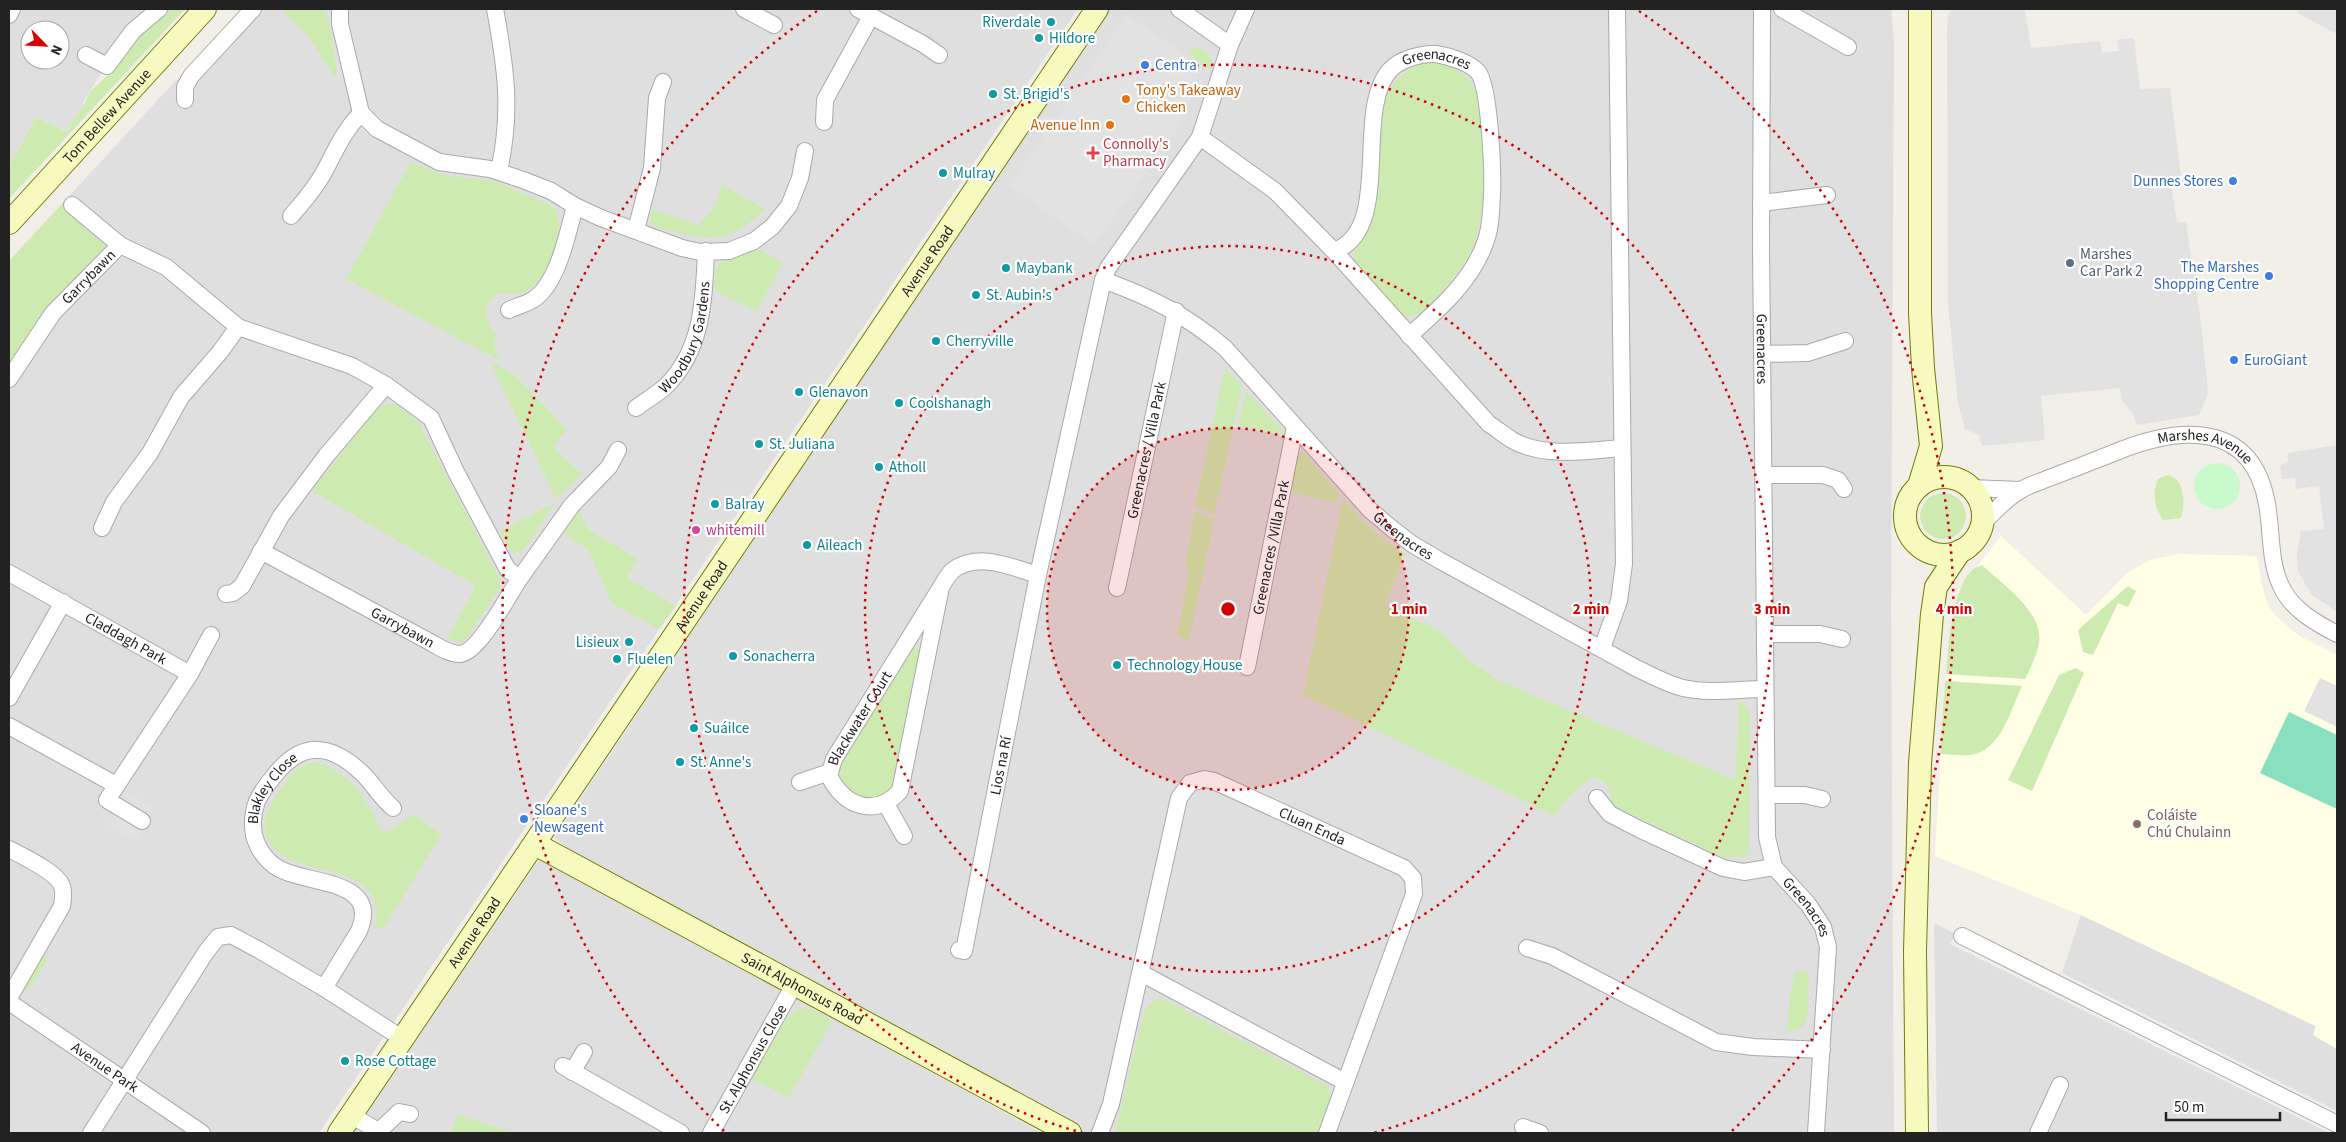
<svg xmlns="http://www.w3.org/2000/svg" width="2346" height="1142" font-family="'Source Sans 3',sans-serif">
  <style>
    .residential { fill: #e0dfdf; fill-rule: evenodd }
    .education { fill: #ffffe5 }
    .grass { fill: #cdebb0 }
    .park { fill: #c8facc }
    .pitch { fill: #88e0be }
    .parking { fill: #e2e2e2 }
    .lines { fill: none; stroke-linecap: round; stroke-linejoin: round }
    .street-casing { stroke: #a9a9a9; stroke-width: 18 }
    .secondary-casing { stroke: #707d05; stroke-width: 24 }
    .street { stroke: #fff; stroke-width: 16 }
    .secondary { stroke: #f7fabf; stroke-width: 22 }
    .ring { fill: none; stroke: #d40000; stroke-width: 2.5; stroke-dasharray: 2.5 5 }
    .culture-dot { fill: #0f9aa8; stroke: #fff; stroke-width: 2 }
    .shop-dot { fill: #3f7fe0; stroke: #fff; stroke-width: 2 }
    .food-dot { fill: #e8710a; stroke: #fff; stroke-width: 2 }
    .health-dot { fill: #e0444e; stroke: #fff; stroke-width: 2 }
    .service-dot { fill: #5c6f8a; stroke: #fff; stroke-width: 2 }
    .hotel-dot { fill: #d1479c; stroke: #fff; stroke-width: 2 }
    .education-dot { fill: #8d6e63; stroke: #fff; stroke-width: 2 }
    .labels { text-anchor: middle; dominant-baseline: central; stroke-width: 4.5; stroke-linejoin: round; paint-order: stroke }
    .culture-label { font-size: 15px; fill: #0d838f; stroke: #fff; text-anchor: start }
    .shop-label { font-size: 15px; fill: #366cbe; stroke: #fff; text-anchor: start }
    .street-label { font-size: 15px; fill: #222; stroke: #fff }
    .food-label { font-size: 15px; fill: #c56008; stroke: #fff; text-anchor: start }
    .health-label { font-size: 15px; fill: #be3a42; stroke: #fff; text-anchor: start }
    .service-label { font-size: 15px; fill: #4e5e75; stroke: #fff; text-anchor: start }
    .hotel-label { font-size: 15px; fill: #b23c85; stroke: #fff; text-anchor: start }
    .education-label { font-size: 15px; fill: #785e54; stroke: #fff; text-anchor: start }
    .centre { fill: #d40000; stroke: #fff; stroke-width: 2.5 }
    .ring-label { font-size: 15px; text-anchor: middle; font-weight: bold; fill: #d40000; stroke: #fff; stroke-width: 4.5; stroke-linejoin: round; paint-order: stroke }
  </style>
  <rect width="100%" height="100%" fill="#f2efe9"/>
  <!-- residential -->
  <path class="residential" d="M 9,9 L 151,9 L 131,24 L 83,103 L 84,105 L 66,132 L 36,117 L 9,167 ZM 30,30 L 60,30 L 60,60 L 30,60 Z
    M 242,9 L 1078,9 L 319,1133 L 9,1133 L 9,261 Z
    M 1109,9 L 1891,9 L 1894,41 L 1891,610 L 1894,1133 L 1086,1133 L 593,867 L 554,838 Z
    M 540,858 L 1042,1133 L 354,1133 Z
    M 2081,915 L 2317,1027 L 2313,1035 L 2337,1049 L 2337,1111 L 2062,973 Z
    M 1934,923 L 1956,934 L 1950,944 L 2329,1133 L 1937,1133 Z"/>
  <!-- education -->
  <path class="education" d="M 2001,536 L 2086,615 L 2126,574 L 2149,560 L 2179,554 L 2257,556 L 2262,586 L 2268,605 L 2275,615 L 2299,636 L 2337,655 L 2337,1049 L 2313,1035 L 2316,1026 L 2081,915 L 1935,856 L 1945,681 L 1956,600 L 1959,589 Z"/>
  <!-- grass -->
  <path class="grass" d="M 167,9 L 185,9 L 9,199 L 9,167 L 36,117 L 66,132 L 84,105 L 90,92 L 115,68 L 135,38 Z
    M 280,9 L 321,9 L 329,19 L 337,72 L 336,79 L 306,33 Z
    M 1198,46 L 1210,56 L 1212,71 L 1187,53 Z
    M 1435,62 C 1457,67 1471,76 1479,98 C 1484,150 1492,212 1467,260 C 1459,274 1446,286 1436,298 C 1425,311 1415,322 1398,312 L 1356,265 L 1353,257 L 1360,238 L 1385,100 C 1394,76 1409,65 1435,62 Z
    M 411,162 L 444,175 L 494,181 L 546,203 L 557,210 C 558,218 561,230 560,237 C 558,253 539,290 522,293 C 513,295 503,291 495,296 C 481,306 486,324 496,333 C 493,345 495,351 501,361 L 346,279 Z
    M 722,185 L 765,209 C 734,238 720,242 678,233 C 669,230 657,230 650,223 L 651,209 L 699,225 L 715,206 Z
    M 65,201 L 106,242 L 105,247 L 51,305 L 9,366 L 9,261 Z
    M 756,247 L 783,263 L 757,311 L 716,292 L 714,273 L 720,263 L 740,256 Z
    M 490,361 L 516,376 L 567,430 L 553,447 L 582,474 L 556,499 Z
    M 1225,368 L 1242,387 L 1214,515 L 1195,506 Z
    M 1246,391 L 1287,435 L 1238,426 Z
    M 384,404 L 394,404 L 418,421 L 500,579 L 500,588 L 465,640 L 461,642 L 447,639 L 476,586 L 312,491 L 372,414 Z
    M 1303,451 L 1339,494 L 1337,503 L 1290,492 L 1296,454 Z
    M 2167,475 C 2186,479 2185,503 2181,518 L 2163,520 C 2154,506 2152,495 2158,479 Z
    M1920 516a23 23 0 1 1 46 0a23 23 0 1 1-46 0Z
    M 1343,498 C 1362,522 1380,539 1406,554 L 1384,605 L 1440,631 L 1469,660 L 1499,681 L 1735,780 L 1739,707 L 1737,700 L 1744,703 L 1750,714 L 1749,845 L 1746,857 L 1732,856 L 1729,860 L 1611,805 C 1612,790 1608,779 1592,778 C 1578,787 1563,802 1554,816 L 1303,695 Z
    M 555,503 L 526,547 L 520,553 L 511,551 L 500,531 Z
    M 579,511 L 589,530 L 638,559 L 627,578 L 676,606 L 659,629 L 612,604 L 589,551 L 564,533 Z
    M 1195,511 L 1214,520 L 1189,641 L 1177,636 L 1189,571 L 1185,564 Z
    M 1982,565 C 2003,585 2044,612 2039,643 C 2037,656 2030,668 2025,679 L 1946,674 C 1949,647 1951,573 1982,565 Z
    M 2128,586 L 2136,591 L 2128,607 L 2118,603 L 2093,655 L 2083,652 L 2078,630 Z
    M 914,648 L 919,648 L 921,653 L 896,785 C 875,811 845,798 837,769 Z
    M 2076,668 L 2084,673 L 2032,791 L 2008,780 L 2059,675 Z
    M 1945,681 L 2022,686 C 2011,709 2001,751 1971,755 C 1961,756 1950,754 1940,754 Z
    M 316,762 C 355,775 366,800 384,834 L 414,814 L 441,835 L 383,930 L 375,926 C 386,873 327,874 294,861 C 257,845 259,819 279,791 C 290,776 296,764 316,762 Z
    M 44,956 L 49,957 L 28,991 L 22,987 Z
    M 1795,971 L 1809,972 L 1808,1015 L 1802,1028 L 1787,1031 L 1789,999 Z
    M 1161,998 L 1326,1085 L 1331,1093 L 1330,1099 L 1318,1133 L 1115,1133 L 1145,1009 L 1155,1000 Z
    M 799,1008 L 811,1009 L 832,1021 L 789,1098 L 752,1079 L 786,1014 L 790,1015 Z
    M 458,1114 L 512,1133 L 450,1133 Z"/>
  <!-- park -->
  <path class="park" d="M2194 486a23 23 0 1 1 46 0a23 23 0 1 1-46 0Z"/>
  <!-- pitch -->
  <path class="pitch" d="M 2289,712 L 2337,735 L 2337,809 L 2260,773 Z"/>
  <!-- parking -->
  <path class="parking" d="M 1952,9 L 2025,9 L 2031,48 L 2100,41 L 2102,53 L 2119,51 L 2117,40 L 2134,38 L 2140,89 L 2170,88 L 2181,176 L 2170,178 L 2177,222 L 2186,222 L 2202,330 L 2208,393 L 2199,415 L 2137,425 L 2132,412 L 2122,401 L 2120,388 L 2041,396 L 2045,440 L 1982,446 L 1979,435 L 1965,429 L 1958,404 L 1948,304 L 1947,32 L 1948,15 Z
    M 2299,9 L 2337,9 L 2337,34 L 2297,13 Z
    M 1127,14 L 1202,68 L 1175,133 L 1094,245 L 1010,186 Z
    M 2337,445 L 2337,612 L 2312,595 L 2298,572 L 2297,554 L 2301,531 L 2324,529 L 2319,486 L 2296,489 L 2295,478 L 2282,479 L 2280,466 L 2288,461 L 2288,453 Z
    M 2320,678 L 2337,686 L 2337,727 L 2304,711 Z
    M 131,795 L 153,809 L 135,840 L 109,825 L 118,810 L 121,811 Z"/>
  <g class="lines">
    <defs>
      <g id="street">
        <path d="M 340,9 L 340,24 L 361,113 L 377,129 L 439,162 L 490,169 L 523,180 L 551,191 L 575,206 L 601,218 L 682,248 L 700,252 L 729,251 L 754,241 L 772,227 L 789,206 L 800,178 L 805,151"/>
        <path d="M 495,9 C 506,68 512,112 499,171"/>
        <path d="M 744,9 L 774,25"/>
        <path d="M 858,9 L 923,44 L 939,55"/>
        <path d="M 1179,9 L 1230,45 L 1246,9"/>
        <path id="s1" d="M 1762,9 L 1761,246 L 1767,837 L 1774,867 L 1808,904 L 1823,927 L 1828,947 L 1816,1133"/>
        <path d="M 1782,9 L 1848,47"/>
        <path d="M 9,15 L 12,9"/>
        <path d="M 86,55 L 107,66 L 133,31 L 159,9"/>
        <path d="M 185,100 L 185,87 L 191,76 L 253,9"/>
        <path d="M 824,122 L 825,100 L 871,16"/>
        <path d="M 1200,137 L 1275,191 L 1334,251 L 1489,424 C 1497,429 1504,435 1512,440 C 1542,458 1588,451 1621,448"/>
        <path d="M 1761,203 L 1827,195"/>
        <path d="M 72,205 L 120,245"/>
        <path d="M 291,216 C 303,202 315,189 324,172 C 336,150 343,132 361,113"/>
        <path d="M 636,230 L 652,168 L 657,98 L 663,82"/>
        <path id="s2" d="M 1334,251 C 1395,230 1352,109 1391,69 C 1401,59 1422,53 1436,54 C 1448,56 1469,62 1478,72 C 1490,87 1493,173 1492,195 C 1491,211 1491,228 1485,243 C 1472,281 1438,310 1409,336"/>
        <path id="s3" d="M 1103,280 C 1151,297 1186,315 1225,348 L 1370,510 L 1390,527 L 1412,544 L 1439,560 L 1636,668 C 1651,675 1667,684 1683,688 C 1709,694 1739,689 1765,689"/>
        <path d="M 509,310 C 517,306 527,304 534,299 C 558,283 568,232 575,206"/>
        <path d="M 1763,354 L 1808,353 L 1845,341"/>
        <path id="s4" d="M 9,379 L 53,313 L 120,245 L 166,267 L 238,327 L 352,366 L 386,385 L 431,418 L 456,472 L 508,570 L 520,578 L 572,505 L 609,467 L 618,450"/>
        <path id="s5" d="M 636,408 C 646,400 658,394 667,385 C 703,349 704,298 706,251"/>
        <path d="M 1764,475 L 1823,475 L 1838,480 L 1844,489"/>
        <path d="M 1971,488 L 2020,490"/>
        <path id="s6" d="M 1981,525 C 1993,513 2006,498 2021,490 C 2029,485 2040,482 2049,478 C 2071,470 2093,461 2116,452 C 2180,426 2252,420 2267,504 C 2272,531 2269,561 2281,586 C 2291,609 2316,623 2337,634"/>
        <path d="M 102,528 L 114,502 L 150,453 L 181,397 L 220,352 L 238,327"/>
        <path id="s7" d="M 261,551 L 430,642 C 439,647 449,654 460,654 C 479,653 509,594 520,578"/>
        <path id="s8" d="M 9,573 L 190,674"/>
        <path id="s9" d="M 941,587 L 900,791 C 875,818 845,807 829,776 L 834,759 L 941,587 C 944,582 948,575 952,571 C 977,551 1011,567 1038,575"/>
        <path id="s10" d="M 1117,588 L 1176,311"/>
        <path d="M 226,594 L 233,593 L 242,586 L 281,516 L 326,456 L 386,385"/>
        <path d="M 1765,634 L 1820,634 L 1842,639"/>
        <path d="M 1602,648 L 1619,601 L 1624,564 L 1617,9"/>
        <path id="s11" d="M 1247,667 L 1295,427"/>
        <path d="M 9,698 L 63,602"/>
        <path d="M 9,726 L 116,785"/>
        <path d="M 800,782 L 830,772"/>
        <path d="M 1767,795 L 1805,795 L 1822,799"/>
        <path d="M 1597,798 L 1610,814 L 1639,829 L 1723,868 L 1744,872 L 1774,867"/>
        <path d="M 886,804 L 904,836"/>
        <path d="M 142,821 L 107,800 L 190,674 L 211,635"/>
        <path d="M 9,849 C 22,856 57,872 62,886 C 64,892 63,900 62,906 L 9,998"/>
        <path d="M 1962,936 L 2337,1124"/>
        <path d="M 1527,948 L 1552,956 L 1716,1042 L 1753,1047 L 1822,1050"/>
        <path id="s12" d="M 959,950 L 964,951 L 1038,575 L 1103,280 L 1108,268 L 1200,137 L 1230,45"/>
        <path d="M 1141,973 L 1345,1082"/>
        <path id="s13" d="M 324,988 L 359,931 C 380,881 313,884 284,871 C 269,865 258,851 254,835 C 252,824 253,812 257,801 C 261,793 268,783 274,776 C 302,740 331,743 363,774 C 374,785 380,797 393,808"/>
        <path id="s14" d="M 9,1002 L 202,1133"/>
        <path d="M 563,1066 L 681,1133"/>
        <path d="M 572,1072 L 584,1052"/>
        <path d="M 351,1115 L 378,1131"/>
        <path d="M 1523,1127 L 1540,1133"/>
        <path d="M 91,1133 L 206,952 L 218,937 L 231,935 L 259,950 L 324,988 L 403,1039"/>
        <path d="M 377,1133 L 399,1112 L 410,1114"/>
        <path id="s15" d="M 711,1133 L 794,985"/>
        <path id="s16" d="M 1100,1133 L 1111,1104 L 1179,798 L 1190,783 L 1205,779 L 1214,781 L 1404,868 L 1413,878 L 1414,894 L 1327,1133"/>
        <path d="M 2038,1133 L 2060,1085"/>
      </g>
      <g id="secondary">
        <path id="s17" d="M 9,223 L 205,9"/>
        <circle cx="1944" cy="516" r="39"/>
        <path d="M 1919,486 L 1931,446 L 1923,368 L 1920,313 L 1920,9"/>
        <path id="s18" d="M 535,844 L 1070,1133"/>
        <path id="s19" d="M 339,1133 L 1097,9"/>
        <path d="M 1917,1133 L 1915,951 L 1920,763 L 1932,614 L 1936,587 L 1960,551"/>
      </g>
    </defs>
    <!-- street casing -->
    <use href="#street" class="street-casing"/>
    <!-- secondary casing -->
    <use href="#secondary" class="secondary-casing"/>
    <!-- street -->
    <use href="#street" class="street"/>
    <!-- secondary -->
    <use href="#secondary" class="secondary"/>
  </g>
  <!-- distance rings -->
  <circle cx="1228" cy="609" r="181" fill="#d40000" fill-opacity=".12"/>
  <g class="ring">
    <circle cx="1228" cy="609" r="181"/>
    <circle cx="1228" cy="609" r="363"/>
    <path d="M1083 1133A544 544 0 1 1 1373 1133"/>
    <path d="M724 1131A726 726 0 0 1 817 11M1639 11A726 726 0 0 1 1732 1131"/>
  </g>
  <!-- markers -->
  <g class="culture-dot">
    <circle cx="1051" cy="22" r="5"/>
    <circle cx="1039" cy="38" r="5"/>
    <circle cx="993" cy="94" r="5"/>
    <circle cx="943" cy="173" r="5"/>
    <circle cx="1006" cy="268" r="5"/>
    <circle cx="976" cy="295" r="5"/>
    <circle cx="936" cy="341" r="5"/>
    <circle cx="799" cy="392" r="5"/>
    <circle cx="899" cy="403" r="5"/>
    <circle cx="759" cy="444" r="5"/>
    <circle cx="879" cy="467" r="5"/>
    <circle cx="715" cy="504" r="5"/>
    <circle cx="807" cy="545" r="5"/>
    <circle cx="629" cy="642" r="5"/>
    <circle cx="733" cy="656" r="5"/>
    <circle cx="617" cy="659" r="5"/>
    <circle cx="1117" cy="665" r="5"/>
    <circle cx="694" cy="728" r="5"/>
    <circle cx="680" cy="762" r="5"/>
    <circle cx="345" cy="1061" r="5"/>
  </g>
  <g class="shop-dot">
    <circle cx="1145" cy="65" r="5"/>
    <circle cx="2233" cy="181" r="5"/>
    <circle cx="2269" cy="276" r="5"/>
    <circle cx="2234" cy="360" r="5"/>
    <circle cx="524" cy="819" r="5"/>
  </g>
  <g class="food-dot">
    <circle cx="1126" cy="99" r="5"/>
    <circle cx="1110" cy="125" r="5"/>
  </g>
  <path class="health-dot" d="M1090.5 145.5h5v5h5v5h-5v5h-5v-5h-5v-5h5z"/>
  <circle class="service-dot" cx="2070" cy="263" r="5"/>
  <circle class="hotel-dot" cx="696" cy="530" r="5"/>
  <circle class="education-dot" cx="2137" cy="824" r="5"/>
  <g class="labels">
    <!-- culture labels -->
    <g class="culture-label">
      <text x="1041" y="22" text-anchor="end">Riverdale</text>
      <text x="1049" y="38">Hildore</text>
      <text x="1003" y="94">St. Brigid's</text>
      <text x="953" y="173">Mulray</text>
      <text x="1016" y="268">Maybank</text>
      <text x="986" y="295">St. Aubin's</text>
      <text x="946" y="341">Cherryville</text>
      <text x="809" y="392">Glenavon</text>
      <text x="909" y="403">Coolshanagh</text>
      <text x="769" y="444">St. Juliana</text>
      <text x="889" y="467">Atholl</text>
      <text x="725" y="504">Balray</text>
      <text x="817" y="545">Aileach</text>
      <text x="619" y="642" text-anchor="end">Lisieux</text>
      <text x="743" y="656">Sonacherra</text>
      <text x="627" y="659">Fluelen</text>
      <text x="1127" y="665">Technology House</text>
      <text x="704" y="728">Suáilce</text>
      <text x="690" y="762">St. Anne's</text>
      <text x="355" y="1061">Rose Cottage</text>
    </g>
    <!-- shop labels -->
    <g class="shop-label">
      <text x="1155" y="65">Centra</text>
      <text x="2223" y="181" text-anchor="end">Dunnes Stores</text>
      <text x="2259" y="267" text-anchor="end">The Marshes<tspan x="2259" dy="17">Shopping Centre</tspan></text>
      <text x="2244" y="360">EuroGiant</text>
      <text x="534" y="810">Sloane's<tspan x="534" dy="17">Newsagent</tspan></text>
    </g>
    <!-- street labels -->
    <g class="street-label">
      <text stroke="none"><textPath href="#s2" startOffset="249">Greenacres</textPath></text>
      <text stroke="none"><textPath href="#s17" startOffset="145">Tom Bellew Avenue</textPath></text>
      <text stroke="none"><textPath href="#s19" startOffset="1052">Avenue Road</textPath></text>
      <text stroke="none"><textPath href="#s4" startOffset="130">Garrybawn</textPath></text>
      <text stroke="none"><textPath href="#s5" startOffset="91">Woodbury Gardens</textPath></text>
      <text stroke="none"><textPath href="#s1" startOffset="340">Greenacres</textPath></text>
      <text stroke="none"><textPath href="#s10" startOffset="141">Greenacres / Villa Park</textPath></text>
      <text stroke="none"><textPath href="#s6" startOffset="250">Marshes Avenue</textPath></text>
      <text stroke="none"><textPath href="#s3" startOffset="400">Greenacres</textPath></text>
      <text stroke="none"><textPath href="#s11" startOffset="122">Greenacres /Villa Park</textPath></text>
      <text stroke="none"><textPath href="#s19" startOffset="648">Avenue Road</textPath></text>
      <text stroke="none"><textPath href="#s7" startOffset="161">Garrybawn</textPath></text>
      <text stroke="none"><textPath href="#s8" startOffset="134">Claddagh Park</textPath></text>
      <text stroke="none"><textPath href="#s9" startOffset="362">Blackwater Court</textPath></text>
      <text stroke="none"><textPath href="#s12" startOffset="194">Lios na Rí</textPath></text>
      <text stroke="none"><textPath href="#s13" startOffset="282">Blakley Close</textPath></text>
      <text stroke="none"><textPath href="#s16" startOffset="496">Cluan Enda</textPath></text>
      <text stroke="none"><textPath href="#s1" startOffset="911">Greenacres</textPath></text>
      <text stroke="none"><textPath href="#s19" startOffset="242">Avenue Road</textPath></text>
      <text stroke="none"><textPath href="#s18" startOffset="304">Saint Alphonsus Road</textPath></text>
      <text stroke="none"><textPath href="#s15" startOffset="85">St. Alphonsus Close</textPath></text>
      <text stroke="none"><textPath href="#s14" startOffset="116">Avenue Park</textPath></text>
    </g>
    <!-- food labels -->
    <g class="food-label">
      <text x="1136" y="90">Tony's Takeaway<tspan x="1136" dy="17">Chicken</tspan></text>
      <text x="1100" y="125" text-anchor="end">Avenue Inn</text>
    </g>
    <!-- health labels -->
    <g class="health-label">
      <text x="1103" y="144">Connolly's<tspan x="1103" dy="17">Pharmacy</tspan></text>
    </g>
    <!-- service labels -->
    <g class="service-label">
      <text x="2080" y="254">Marshes<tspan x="2080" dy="17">Car Park 2</tspan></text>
    </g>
    <!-- hotel labels -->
    <g class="hotel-label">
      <text x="706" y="530">whitemill</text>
    </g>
    <!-- education labels -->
    <g class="education-label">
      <text x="2147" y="815">Coláiste<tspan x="2147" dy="17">Chú Chulainn</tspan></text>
    </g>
  </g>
  <circle cx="1228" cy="609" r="8" class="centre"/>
  <g class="ring-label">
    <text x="1409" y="614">1 min</text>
    <text x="1591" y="614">2 min</text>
    <text x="1772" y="614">3 min</text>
    <text x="1954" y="614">4 min</text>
  </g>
  <!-- border -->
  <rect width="2346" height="1142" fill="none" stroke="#222222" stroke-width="20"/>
  <!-- north arrow -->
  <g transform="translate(45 45) rotate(114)"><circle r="24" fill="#ffffff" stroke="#a7a7a7"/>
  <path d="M0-4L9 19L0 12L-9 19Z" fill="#d40000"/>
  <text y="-8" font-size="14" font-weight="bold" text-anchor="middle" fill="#222222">N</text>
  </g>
  <!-- scale -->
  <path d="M2166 1112v8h114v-8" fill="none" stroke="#222222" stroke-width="2.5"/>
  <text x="2174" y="1112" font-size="15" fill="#222222" stroke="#ffffff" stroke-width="4" paint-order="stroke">50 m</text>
</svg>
